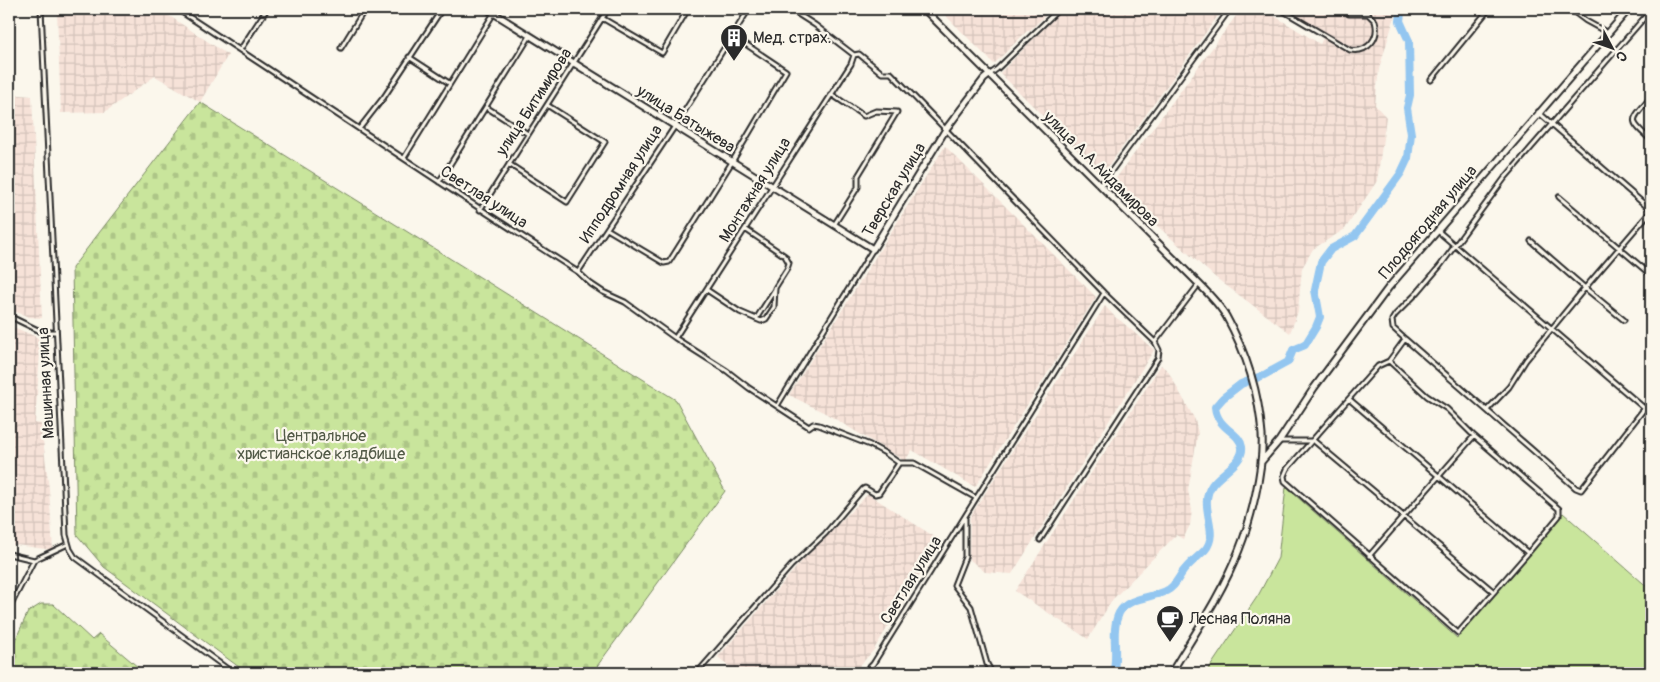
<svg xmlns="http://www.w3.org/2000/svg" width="1660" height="682" font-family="Pangolin,sans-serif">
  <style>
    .industrial { fill: url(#industrial-grid) }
    .grass { fill: #c9e59c; stroke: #7a8864 }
    .cemetery { fill: url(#cemetery-stones); stroke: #7a8864 }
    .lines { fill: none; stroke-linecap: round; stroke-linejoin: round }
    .river { stroke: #93c6f0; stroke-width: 8 }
    .street-casing { stroke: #2b2b2b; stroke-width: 7 }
    .secondary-casing { stroke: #2b2b2b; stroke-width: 9 }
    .street { stroke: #fbf7ec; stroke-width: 3 }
    .secondary { stroke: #fbf7ec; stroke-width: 5 }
    .labels { text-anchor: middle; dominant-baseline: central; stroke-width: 4.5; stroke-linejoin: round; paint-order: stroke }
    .poi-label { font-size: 16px; fill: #2b2b2b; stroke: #fbf7ec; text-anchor: start }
    .street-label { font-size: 16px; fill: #2b2b2b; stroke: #fbf7ec }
    .park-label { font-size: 16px; fill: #525a47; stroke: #fbf7ec }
  </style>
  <defs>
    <pattern id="industrial-grid" width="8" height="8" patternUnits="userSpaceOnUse" patternTransform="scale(1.25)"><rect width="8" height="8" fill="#f6e2d8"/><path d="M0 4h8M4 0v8" fill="none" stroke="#d3c2ba"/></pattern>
    <pattern id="cemetery-stones" width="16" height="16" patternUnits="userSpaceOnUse" patternTransform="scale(1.25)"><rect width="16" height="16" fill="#c9e59c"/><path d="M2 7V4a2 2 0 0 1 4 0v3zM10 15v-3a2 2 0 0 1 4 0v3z" fill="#adc587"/></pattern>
  </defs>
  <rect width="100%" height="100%" fill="#fbf7ec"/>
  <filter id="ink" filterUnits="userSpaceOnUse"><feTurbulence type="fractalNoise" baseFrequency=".02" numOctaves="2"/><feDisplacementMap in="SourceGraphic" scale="10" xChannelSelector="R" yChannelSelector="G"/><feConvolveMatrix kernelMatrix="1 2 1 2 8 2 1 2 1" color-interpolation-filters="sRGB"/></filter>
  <g filter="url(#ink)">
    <!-- industrial -->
    <path class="industrial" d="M 939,9 L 1052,9 L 1029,31 L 1027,31 L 994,64 Z
      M 1063,9 L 1223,9 L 1102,175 L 1000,73 Z
      M 1241,9 L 1263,9 L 1320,44 L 1325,34 L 1288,11 L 1289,9 L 1397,9 L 1379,69 L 1375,105 L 1386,117 L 1377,181 L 1345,229 L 1313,249 L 1302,268 L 1298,311 L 1290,333 L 1216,278 L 1111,185 Z
      M 72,12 L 165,13 L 228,55 L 200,102 L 155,76 L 105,112 L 61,113 L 57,13 Z
      M 9,94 L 32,96 L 42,318 L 29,317 L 9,309 Z
      M 945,146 L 1096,297 L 975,487 L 912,450 L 905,461 L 825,413 L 789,395 Z
      M 1105,306 L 1115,317 L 1121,321 L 1154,350 L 1012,574 L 985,572 L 969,559 L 970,517 Z
      M 9,325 L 41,339 L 35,423 L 41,424 L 49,489 L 53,550 L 9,544 Z
      M 1161,365 L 1168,371 L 1195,420 L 1198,433 L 1188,490 L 1192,510 L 1190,525 L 1183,539 L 1176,535 L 1113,599 L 1088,639 L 1015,591 Z
      M 868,494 L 941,541 L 873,651 L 853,673 L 736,673 L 718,657 L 802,561 Z"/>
    <!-- grass -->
    <path class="grass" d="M 1286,487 L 1457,638 L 1563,513 L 1651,590 L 1651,673 L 1206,673 L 1259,594 L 1278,558 Z"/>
    <!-- cemetery -->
    <path class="cemetery" d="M 200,102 L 676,400 L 725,491 L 592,673 L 247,673 L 104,567 L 77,535 L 72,268 Z
      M 41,604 L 53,604 L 92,640 L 99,634 L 145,673 L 9,673 L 9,654 L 28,612 Z"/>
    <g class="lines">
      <!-- river -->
      <path class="river" d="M 1113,673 C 1119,654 1110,632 1119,613 C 1127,597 1152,598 1166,591 C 1177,586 1178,576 1186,568 C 1191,562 1199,556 1205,550 C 1221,531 1197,507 1212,485 C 1220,473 1244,463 1242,447 C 1240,432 1217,429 1215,407 L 1223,398 L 1241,384 L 1264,375 L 1288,362 L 1293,350 L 1305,345 L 1316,327 L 1320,317 L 1315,290 L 1321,262 L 1331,249 L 1355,236 L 1401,173 L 1408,158 L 1411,134 L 1407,108 L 1410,95 L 1409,41 L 1400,21 L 1401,13 L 1404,9"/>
      <defs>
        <path id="street" d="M 41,9 L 64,489 L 66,535 L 70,549 L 75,557 L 233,673
          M 177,9 C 311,96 443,186 578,272 L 591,284 L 603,292 L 625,302 L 675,338 L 727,371 L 749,388 L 809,427 L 813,424 L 819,425 L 870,445 L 885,453 L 899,463 L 914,463 L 976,498
          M 598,9 L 605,14
          M 790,9 L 815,25 L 854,55 L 859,54 L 882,73 L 891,73 L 1104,293 L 1155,342 L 1199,284
          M 1280,9 L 1350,50 C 1368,53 1380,38 1375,21 L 1368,14 L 1349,14
          M 1570,9 L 1586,21 L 1608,33
          M 1651,10 L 1504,179 L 1440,266 L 1418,292 L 1395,315 L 1392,320 L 1393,328 L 1405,339 L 1576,488 L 1581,490 L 1651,400
          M 602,18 L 662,53 L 688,9
          M 341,48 L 365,9
          M 240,50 L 267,9
          M 409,57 L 449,83
          M 990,74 L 997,69 L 1059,9
          M 1431,80 L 1489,9
          M 831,94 L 864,116 L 876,111 L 897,112 L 858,176 L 858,187 L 834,225
          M 1651,97 C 1632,121 1626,118 1651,140
          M 486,107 L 528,134
          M 1538,112 L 1651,210
          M 359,129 L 384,97 L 442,9
          M 404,158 L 494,13
          M 509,164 L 567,202 L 605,142 L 547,105
          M 439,182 L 530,36
          M 1101,185 L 1230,9
          M 1559,197 L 1651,275
          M 480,210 L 608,9
          M 607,229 L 664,263 L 669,262 L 732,162 L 786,71 L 732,35
          M 1438,231 L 1644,408
          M 578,272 L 675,126 L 749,9
          M 707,290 L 740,312 L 761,321 L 766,319 L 774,307 L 775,288 L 787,269 L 789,263 L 785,256 L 745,229
          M 9,316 L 42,332 L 56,332
          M 756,319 L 775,289
          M 1624,320 L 1585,288 L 1651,211
          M 675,338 L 851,64 L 854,55
          M 1389,361 L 1427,396 L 1447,409 L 1474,436 L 1559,509 L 1559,516 L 1528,553
          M 1349,399 L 1528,553 L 1458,633 L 1285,481 L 1284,476 L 1287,469 L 1369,376 L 1378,366 L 1389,361 L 1405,339
          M 777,406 L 873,249
          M 1487,410 L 1509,387 L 1526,360 L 1585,288 L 1531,241
          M 1280,441 L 1314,441 L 1494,592
          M 965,518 L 965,557 L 954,585 L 971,607 L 987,664 L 992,673
          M 1040,540 L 1158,358 L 1159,350 L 1155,342
          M 9,554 L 34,560 L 68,544
          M 1369,556 L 1474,436
          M 9,609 L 34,560
          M 697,673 L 791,566 L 825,534 L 863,489 L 865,488 L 875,494 L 879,493 L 899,463
          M 864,673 L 873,664 L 1104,293"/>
        <path id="secondary" d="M 487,9 L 873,249 L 946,129 L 984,79 L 989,75
          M 924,9 L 1199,284 C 1209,294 1219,304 1226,316 C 1246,352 1259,394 1262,435 C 1264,468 1251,520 1239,550 C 1222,594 1195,633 1171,673
          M 1261,462 L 1279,441 L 1314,388 L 1389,287 L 1629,9"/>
      </defs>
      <!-- street casing -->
      <use href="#street" class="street-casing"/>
      <!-- secondary casing -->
      <use href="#secondary" class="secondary-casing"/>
      <!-- street -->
      <use href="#street" class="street"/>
      <!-- secondary -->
      <use href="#secondary" class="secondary"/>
    </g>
  </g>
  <!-- icons -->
  <defs>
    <symbol id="building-pin" viewBox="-11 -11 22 30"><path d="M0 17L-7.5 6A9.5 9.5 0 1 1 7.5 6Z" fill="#2b2b2b" stroke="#fbf7ec"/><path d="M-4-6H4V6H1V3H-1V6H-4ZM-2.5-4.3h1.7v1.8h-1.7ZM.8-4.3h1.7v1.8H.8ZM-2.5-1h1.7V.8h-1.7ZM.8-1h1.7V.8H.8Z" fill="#fff"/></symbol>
    <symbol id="cafe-pin" viewBox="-11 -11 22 30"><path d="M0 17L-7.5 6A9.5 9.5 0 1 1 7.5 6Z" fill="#2b2b2b" stroke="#fbf7ec"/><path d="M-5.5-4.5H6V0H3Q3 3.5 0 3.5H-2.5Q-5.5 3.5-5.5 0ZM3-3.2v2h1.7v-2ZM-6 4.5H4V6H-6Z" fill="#fff"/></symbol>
  </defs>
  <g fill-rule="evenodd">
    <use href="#building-pin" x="718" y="22" width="32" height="43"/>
    <use href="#cafe-pin" x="1154" y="603" width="32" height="43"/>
  </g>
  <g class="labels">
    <!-- poi labels -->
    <g class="poi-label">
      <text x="753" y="38">Мед. страх.</text>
      <text x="1189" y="619">Лесная Поляна</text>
    </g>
    <!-- street labels -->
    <g class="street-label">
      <text transform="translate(534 102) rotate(-57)">улица Битимирова</text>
      <text transform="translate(686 119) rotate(32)">улица Батыжева</text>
      <text transform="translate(1101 169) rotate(45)">улица А.А.Айдамирова</text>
      <text transform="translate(621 184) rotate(-57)">Ипподромная улица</text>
      <text transform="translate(755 190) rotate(-58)">Монтажная улица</text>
      <text transform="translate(894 190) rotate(-59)">Тверская улица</text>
      <text transform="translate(484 197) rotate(33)">Светлая улица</text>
      <text transform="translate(1428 222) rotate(-50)">Плодоягодная улица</text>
      <text transform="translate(46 383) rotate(-93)">Машинная улица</text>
      <text transform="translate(911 580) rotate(-58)">Светлая улица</text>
    </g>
    <!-- park labels -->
    <g class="park-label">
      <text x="321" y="436">Центральное<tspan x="321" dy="18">христианское кладбище</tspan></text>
    </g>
  </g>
  <!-- margin -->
  <rect width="1660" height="682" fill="none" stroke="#fbf7ec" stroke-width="30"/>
  <rect x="15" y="15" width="1630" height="652" fill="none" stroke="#2b2b2b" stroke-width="2" filter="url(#ink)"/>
  <!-- north arrow -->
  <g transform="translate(1612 48) rotate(131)" stroke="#fbf7ec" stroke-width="4" paint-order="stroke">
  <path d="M0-4L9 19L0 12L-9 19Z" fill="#2b2b2b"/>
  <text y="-8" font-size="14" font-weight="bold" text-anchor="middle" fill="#2b2b2b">С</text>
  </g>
</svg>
